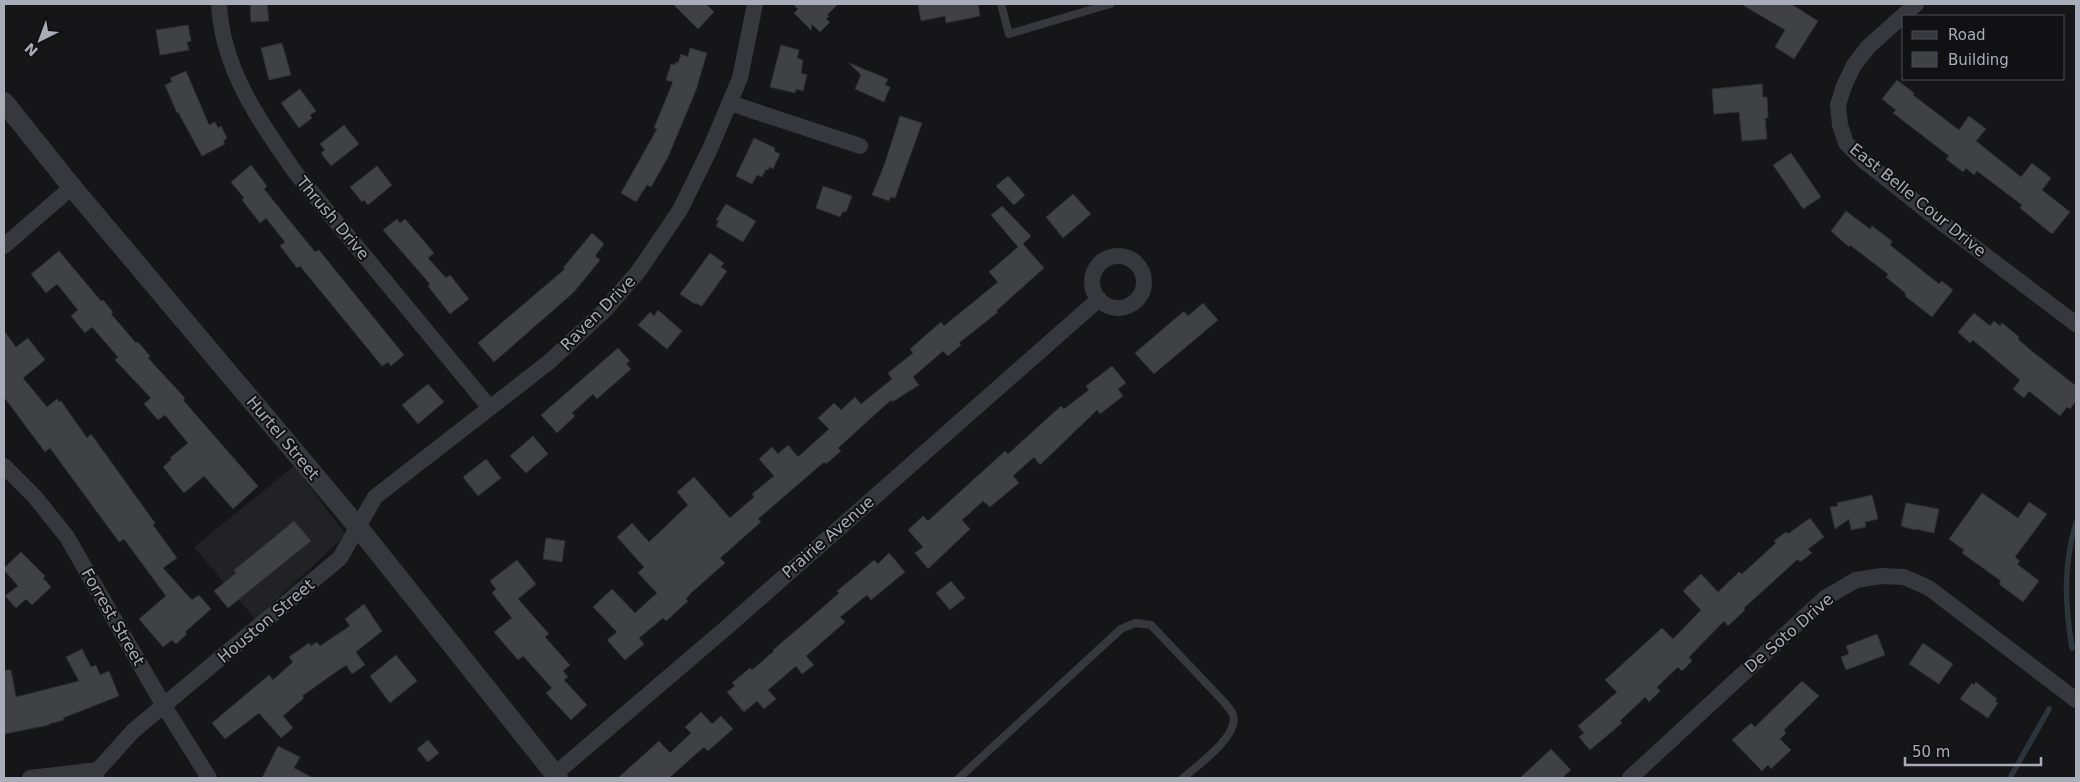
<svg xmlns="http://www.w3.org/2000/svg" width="2080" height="782" font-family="'DejaVu Sans',sans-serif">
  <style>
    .built { fill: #222225 }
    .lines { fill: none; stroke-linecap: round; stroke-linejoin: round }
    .stream { stroke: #2c353c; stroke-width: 5.5 }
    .building { fill: #404145; stroke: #303034 }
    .service { stroke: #37383d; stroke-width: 8 }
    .minor { stroke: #37383d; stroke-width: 16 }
    .tertiary { stroke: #37383d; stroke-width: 20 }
    .labels { text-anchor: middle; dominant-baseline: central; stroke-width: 4; stroke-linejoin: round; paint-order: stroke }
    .street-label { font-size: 16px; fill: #a8adb8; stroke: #111113 }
  </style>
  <rect width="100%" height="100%" fill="#161618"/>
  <!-- built -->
  <path class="built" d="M 294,466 L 346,535 L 255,619 L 194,547 Z"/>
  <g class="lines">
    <!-- stream -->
    <path class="stream" d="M 2072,648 C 2065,604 2063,566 2076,523
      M 2010,778 L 2049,709"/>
  </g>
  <!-- building -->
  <path class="building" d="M 250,4 L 267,4 L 269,21 L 251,22 Z
    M 673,4 L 706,4 L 714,12 L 698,29 Z
    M 793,4 L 838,4 L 827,15 L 829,16 L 826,19 L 830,22 L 820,32 L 812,24 L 811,30 L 794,13 L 798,9 Z
    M 918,4 L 978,4 L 980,16 L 946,23 L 945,16 L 921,21 Z
    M 1741,4 L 1791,4 L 1818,21 L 1794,59 L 1775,47 L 1785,30 Z
    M 188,25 L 191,41 L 187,42 L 189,50 L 160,55 L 156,30 Z
    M 282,43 L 291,75 L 269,80 L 261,48 Z
    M 781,45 L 799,50 L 797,58 L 803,60 L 801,73 L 807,75 L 803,91 L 796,89 L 795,93 L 770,87 Z
    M 690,48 L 707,53 L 696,90 L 668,157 L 651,187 L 647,185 L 636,202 L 621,193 L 657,129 L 654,128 L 673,82 L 666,80 L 671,64 L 675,65 L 676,62 L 678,63 L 681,54 L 688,57 Z
    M 849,63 L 888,79 L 885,85 L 890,87 L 884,102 L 855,89 L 861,75 Z
    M 186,71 L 209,125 L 215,122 L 218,128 L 221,126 L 227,138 L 223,141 L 225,144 L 202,156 L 178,112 L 177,113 L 165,85 L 172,82 L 170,78 Z
    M 1897,80 L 1914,93 L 1913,95 L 1959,130 L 1969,116 L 1986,129 L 1976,141 L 2021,177 L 2032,163 L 2051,178 L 2042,190 L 2070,212 L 2052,234 L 2020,208 L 2022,205 L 1977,171 L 1974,175 L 1966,168 L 1963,172 L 1946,159 L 1949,156 L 1893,113 L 1896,110 L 1882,99 Z
    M 1762,84 L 1763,97 L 1767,97 L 1768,118 L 1765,118 L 1767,139 L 1742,141 L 1739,112 L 1714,114 L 1712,89 Z
    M 300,89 L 316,111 L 310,115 L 312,118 L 299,128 L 281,103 Z
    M 900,116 L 922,123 L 895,198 L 891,197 L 889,201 L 872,195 L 885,163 Z
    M 344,125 L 359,144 L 331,166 L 321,153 L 325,150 L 320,144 Z
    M 754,138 L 775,148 L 774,151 L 780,154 L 773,169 L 769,167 L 768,170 L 766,169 L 762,177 L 757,175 L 752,184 L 736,176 Z
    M 1791,153 L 1821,197 L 1803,209 L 1773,165 Z
    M 251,165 L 267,186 L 264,189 L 315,252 L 319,250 L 404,355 L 391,366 L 388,362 L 382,366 L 300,266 L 297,268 L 280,246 L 285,242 L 266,218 L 260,223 L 242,200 L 244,198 L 231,182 Z
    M 377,166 L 392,185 L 368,205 L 364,200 L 362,202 L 350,187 Z
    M 1008,176 L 1025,195 L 1014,205 L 996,186 Z
    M 823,186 L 852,196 L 846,212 L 843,211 L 840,217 L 816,208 Z
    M 1073,194 L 1091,214 L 1063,238 L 1046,217 Z
    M 726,204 L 756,221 L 743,242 L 716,226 L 719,221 L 716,220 Z
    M 1002,206 L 1031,236 L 1023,244 L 1044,268 L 996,311 L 998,312 L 959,343 L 961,345 L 948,356 L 943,351 L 913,377 L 919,385 L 892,402 L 891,400 L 838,448 L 841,451 L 826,464 L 824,462 L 758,519 L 761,522 L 720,558 L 725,563 L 691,593 L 686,599 L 688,601 L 666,621 L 663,618 L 639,638 L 644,644 L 625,660 L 607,640 L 617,632 L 593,607 L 612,589 L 635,613 L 657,593 L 638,573 L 644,567 L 617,537 L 632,523 L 649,542 L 688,505 L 677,492 L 694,477 L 730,518 L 754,497 L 752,494 L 774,476 L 759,459 L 772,447 L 778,454 L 788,445 L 798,457 L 829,429 L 818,418 L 834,403 L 841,410 L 855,397 L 861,404 L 892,379 L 888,373 L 913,353 L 910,349 L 941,322 L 944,326 L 998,282 L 989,272 L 1018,247 L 991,215 Z
    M 1846,211 L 1870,229 L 1872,226 L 1892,241 L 1890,245 L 1939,284 L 1942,281 L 1953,290 L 1932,317 L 1905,296 L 1906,294 L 1903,291 L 1886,277 L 1888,274 L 1850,245 L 1849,247 L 1831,231 Z
    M 397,219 L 400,223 L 405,219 L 434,253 L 428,258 L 446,278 L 450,275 L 469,299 L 450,314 L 428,286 L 430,284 L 383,230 Z
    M 592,233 L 604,244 L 595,256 L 600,260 L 574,292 L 494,362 L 478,343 L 565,269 L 563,268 Z
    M 59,251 L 101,301 L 103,300 L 113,312 L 111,314 L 136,343 L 138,342 L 150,356 L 148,358 L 185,398 L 183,400 L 258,486 L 233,509 L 204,476 L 184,493 L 163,467 L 172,459 L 170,458 L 188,443 L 165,415 L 158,420 L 144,404 L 151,398 L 115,360 L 118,357 L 92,327 L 85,333 L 71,316 L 78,310 L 57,284 L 46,293 L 31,274 Z
    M 710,253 L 724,263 L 721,267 L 727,271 L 702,306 L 696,303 L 695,304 L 680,294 Z
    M 1203,303 L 1218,320 L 1154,374 L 1135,353 L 1184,311 L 1188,316 Z
    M 658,310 L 682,331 L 667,349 L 638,325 L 650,312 L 654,316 Z
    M 1974,313 L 1990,326 L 1994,321 L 2000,326 L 2002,323 L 2019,337 L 2018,339 L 2028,348 L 2076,386 L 2076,401 L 2070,409 L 2067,407 L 2060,416 L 2029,391 L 2024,398 L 2013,389 L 2020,380 L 1973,340 L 1970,343 L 1958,332 Z
    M 4,331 L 16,347 L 28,338 L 45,360 L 23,378 L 47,407 L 57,399 L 59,402 L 61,401 L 87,438 L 91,434 L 155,523 L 153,525 L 177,558 L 163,568 L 192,600 L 199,595 L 211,609 L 185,632 L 187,634 L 176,644 L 172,640 L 163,647 L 139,619 L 166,596 L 124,539 L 119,542 L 50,448 L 45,452 L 4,397 Z
    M 618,348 L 630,361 L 626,364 L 631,369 L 597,399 L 593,394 L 572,413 L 575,416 L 557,433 L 541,415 Z
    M 1112,366 L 1126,383 L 1118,389 L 1123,396 L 1100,414 L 1097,410 L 1040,465 L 1034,457 L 1013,476 L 1019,483 L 990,507 L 983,501 L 962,520 L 970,529 L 928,569 L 915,553 L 923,547 L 908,530 L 923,516 L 928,521 L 1005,451 L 1008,454 L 1061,406 L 1064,409 L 1089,390 L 1086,386 Z
    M 428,384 L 444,402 L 418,424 L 402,405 Z
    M 533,436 L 548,454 L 526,473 L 510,456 Z
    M 486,459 L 501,478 L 478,496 L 463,477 Z
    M 1982,493 L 2018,518 L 2029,502 L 2047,514 L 2015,557 L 2020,561 L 2017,564 L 2039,581 L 2023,602 L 1999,584 L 2001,581 L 1962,553 L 1964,550 L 1949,539 Z
    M 1872,495 L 1878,519 L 1865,522 L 1866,527 L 1851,530 L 1849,519 L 1835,529 L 1830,507 L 1838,506 L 1837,503 Z
    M 1906,503 L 1939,509 L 1934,533 L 1915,529 L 1915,530 L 1901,526 Z
    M 1810,518 L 1824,537 L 1808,549 L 1812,553 L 1800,562 L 1798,559 L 1744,608 L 1745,610 L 1728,626 L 1724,621 L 1689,657 L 1692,661 L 1682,671 L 1678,667 L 1657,687 L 1660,691 L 1649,702 L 1645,697 L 1620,721 L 1622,723 L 1590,750 L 1579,737 L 1584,733 L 1578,726 L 1617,692 L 1605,680 L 1662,628 L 1673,639 L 1701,610 L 1683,591 L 1701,574 L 1718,592 L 1739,572 L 1742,574 L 1776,543 L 1774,541 L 1786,532 L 1788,534 Z
    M 294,521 L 311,541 L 228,608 L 214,591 L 236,573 L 234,570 Z
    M 546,538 L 565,541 L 562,562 L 543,559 Z
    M 21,552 L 45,576 L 43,578 L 51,587 L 32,605 L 26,599 L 16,608 L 5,596 L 18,586 L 4,570 L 4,568 Z
    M 889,553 L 905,572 L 871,600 L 867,595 L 840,617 L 845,622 L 806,656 L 814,665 L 802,674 L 796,666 L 768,690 L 776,699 L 764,709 L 757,701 L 744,712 L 727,692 L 735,686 L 732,683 L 750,668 L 752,670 L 774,651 L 773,650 L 813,616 L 839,593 L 837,591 L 860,572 L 874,560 L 878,564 Z
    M 517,560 L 536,584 L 518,599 L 549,634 L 545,637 L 570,665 L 563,671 L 568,677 L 564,680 L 587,705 L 571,720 L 546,693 L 552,688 L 523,656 L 518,660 L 494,632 L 512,618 L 492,593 L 496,589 L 490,581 Z
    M 951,581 L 965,598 L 950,610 L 936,593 Z
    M 364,604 L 382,631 L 356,652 L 365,665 L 352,674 L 346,665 L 302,696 L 304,698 L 283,716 L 293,728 L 281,738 L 259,713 L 225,739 L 212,723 L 269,675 L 273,680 L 293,662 L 289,657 L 309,643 L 311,646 L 317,642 L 320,646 L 350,626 L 345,619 Z
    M 1877,634 L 1885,655 L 1846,670 L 1841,657 L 1849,654 L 1846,646 Z
    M 1923,643 L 1953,664 L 1939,684 L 1909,664 Z
    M 82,649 L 91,667 L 96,665 L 100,675 L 109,671 L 119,696 L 63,718 L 64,720 L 49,724 L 49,725 L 4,734 L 4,670 L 11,670 L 16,697 L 79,681 L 66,657 Z
    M 396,655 L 417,681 L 390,703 L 370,676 Z
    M 1802,681 L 1819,696 L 1784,730 L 1786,733 L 1780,739 L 1791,750 L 1771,769 L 1768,765 L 1762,771 L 1732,740 L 1751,723 L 1755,727 Z
    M 1976,682 L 1997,699 L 1995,701 L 1998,703 L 1988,718 L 1960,699 L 1972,683 L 1974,685 Z
    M 701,712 L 712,724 L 721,716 L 733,729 L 708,751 L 704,747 L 669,778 L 618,778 L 659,741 L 670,753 L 691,733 L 685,727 Z
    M 428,740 L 439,753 L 428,762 L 417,749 Z
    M 278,746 L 300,757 L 294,768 L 313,778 L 262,778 Z
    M 1551,749 L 1571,770 L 1562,778 L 1520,778 Z"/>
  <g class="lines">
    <!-- service -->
    <path class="service" d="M 1001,4 L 1009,34 L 1110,4
      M 959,778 L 1121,629 L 1135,623 L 1151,625 L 1224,702 C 1227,706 1232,711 1233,715 C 1240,735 1197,766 1183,778"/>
    <!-- minor -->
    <path class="minor" d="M 219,4 C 222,68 259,121 295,172 L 490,408
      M 1916,4 L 1868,47 L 1854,65 L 1844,86 L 1838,105 L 1840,125 L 1846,143 L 1864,161 L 1941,222 L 2076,324
      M 730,103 L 860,146
      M 4,246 L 72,187
      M1092 282a26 26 0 1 1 52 0a26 26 0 1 1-52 0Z
      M 4,466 L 35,497 L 67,537 L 164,706 L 209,778
      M 555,774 L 726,628 L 1099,299
      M 30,778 L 98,770
      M 95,778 L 98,770 L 133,731 L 340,558 L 375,497 L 549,362 L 604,311 L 638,272 L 680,210 L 710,149 L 740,78 L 755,4
      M 1630,778 L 1825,598 L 1856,580 L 1881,576 L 1904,577 L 1929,588 L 2076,700"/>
    <!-- tertiary -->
    <path class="tertiary" d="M 4,102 L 72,187 L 358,527 L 558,778"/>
  </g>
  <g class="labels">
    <!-- street labels -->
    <g class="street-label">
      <text transform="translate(1918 200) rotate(39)">East Belle Cour Drive</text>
      <text transform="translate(333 218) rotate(50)">Thrush Drive</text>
      <text transform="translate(598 313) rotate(-45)">Raven Drive</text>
      <text transform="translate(283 438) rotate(50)">Hurtel Street</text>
      <text transform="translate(828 537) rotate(-41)">Prairie Avenue</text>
      <text transform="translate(113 617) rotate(60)">Forrest Street</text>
      <text transform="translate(266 621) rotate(-40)">Houston Street</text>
      <text transform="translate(1789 633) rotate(-41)">De Soto Drive</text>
    </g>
  </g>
  <!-- border -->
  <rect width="2080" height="782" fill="none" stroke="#a8adb8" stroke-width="10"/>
  <!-- legend -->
  <rect x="1902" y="15" width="162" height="65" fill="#111113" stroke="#4d4f55"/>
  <rect x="1912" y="31" width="25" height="8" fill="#37383d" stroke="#4d4f55"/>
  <text x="1948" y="40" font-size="15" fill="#a8adb8">Road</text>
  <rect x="1912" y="52" width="25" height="15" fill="#404145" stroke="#4d4f55"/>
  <text x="1948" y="65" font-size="15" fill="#a8adb8">Building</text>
  <!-- north arrow -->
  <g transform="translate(40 40) rotate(222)" stroke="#111113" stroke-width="4" paint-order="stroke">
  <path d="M0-4L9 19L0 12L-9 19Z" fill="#a8adb8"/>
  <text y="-8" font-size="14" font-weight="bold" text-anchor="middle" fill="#a8adb8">N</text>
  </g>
  <!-- scale -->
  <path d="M1905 757v8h136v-8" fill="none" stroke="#a8adb8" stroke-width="2.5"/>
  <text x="1912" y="757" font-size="15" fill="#a8adb8" stroke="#111113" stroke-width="4" paint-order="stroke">50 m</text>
</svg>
